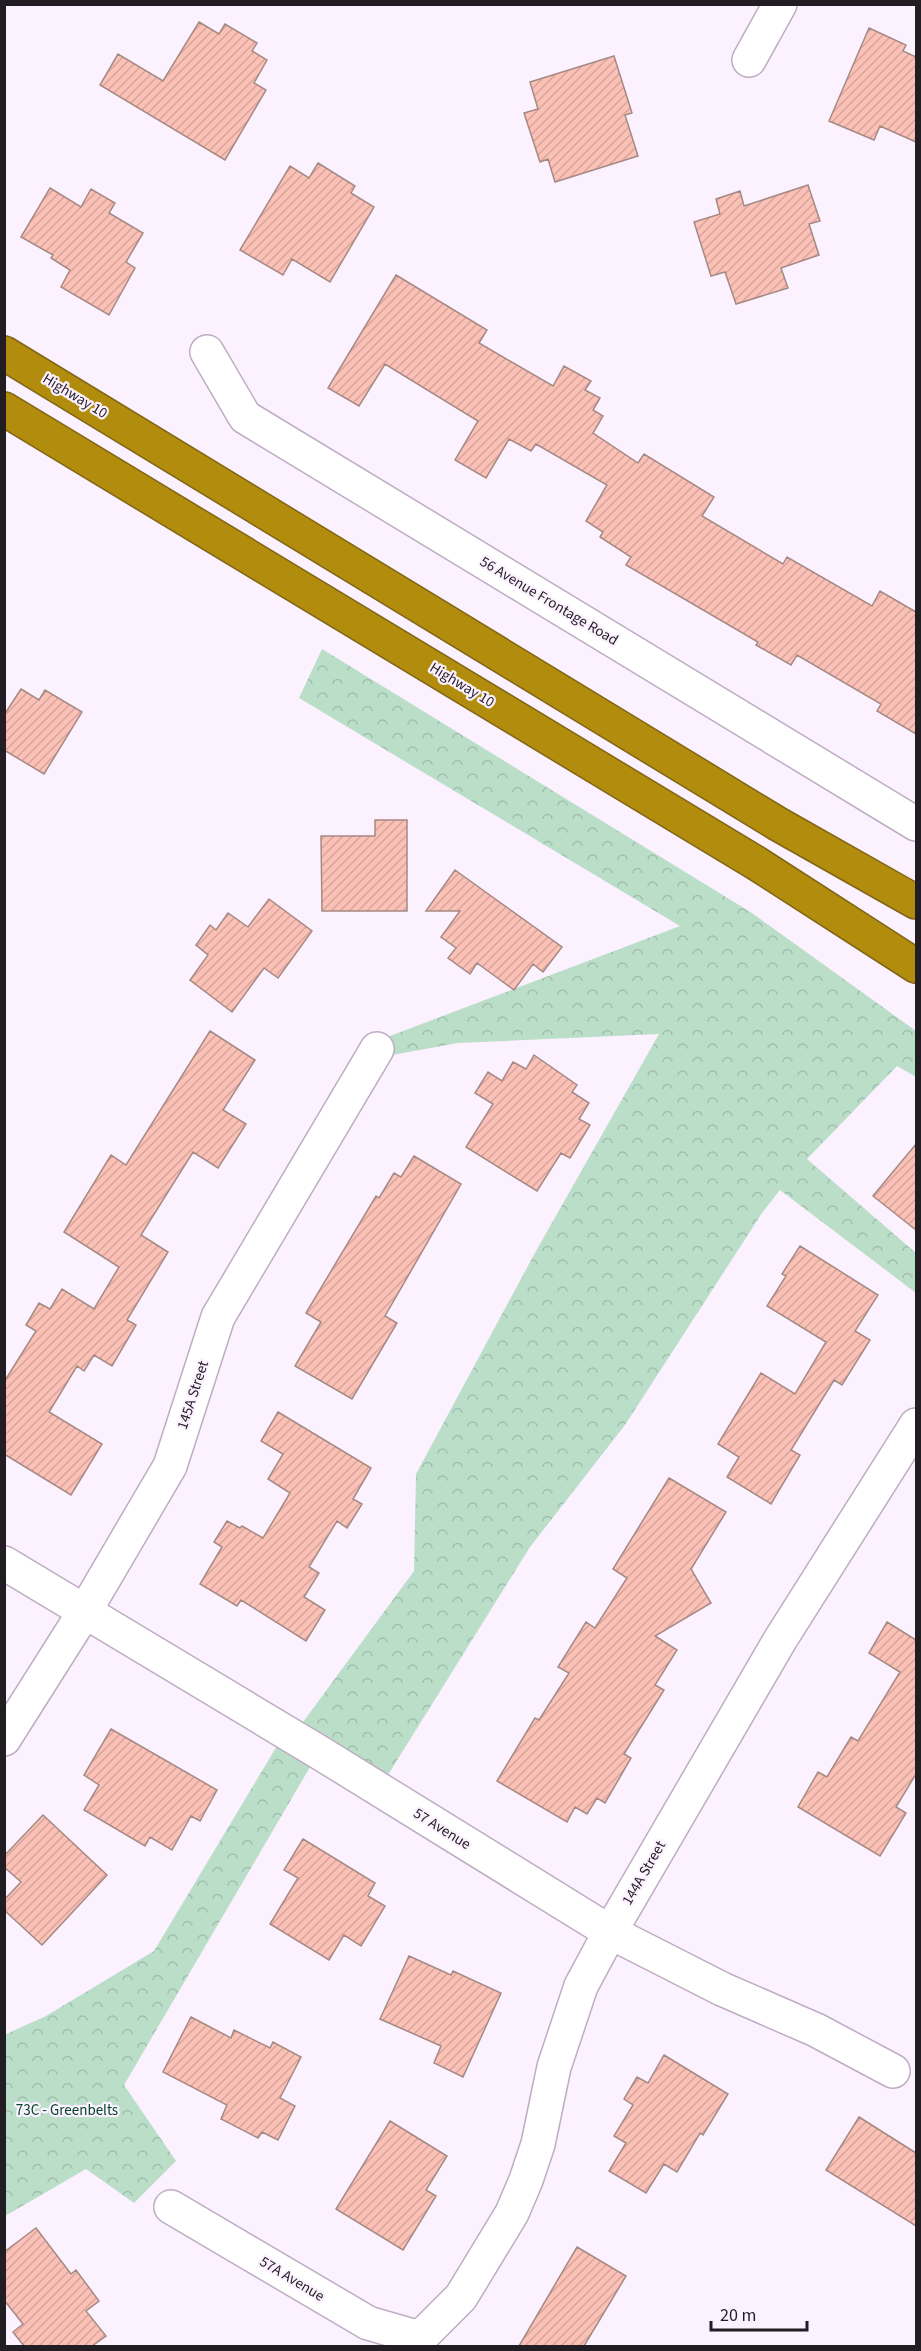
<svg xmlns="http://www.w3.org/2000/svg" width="921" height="2351" font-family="'Source Sans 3',sans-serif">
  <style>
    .forest { fill: url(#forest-crowns) }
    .building { fill: url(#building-hatch); stroke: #a58984; stroke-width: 1.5 }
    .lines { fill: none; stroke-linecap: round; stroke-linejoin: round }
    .minor-casing { stroke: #beadc2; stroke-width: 36 }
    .highway-casing { stroke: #806515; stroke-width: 36 }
    .minor { stroke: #fff; stroke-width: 33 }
    .highway { stroke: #b28d0d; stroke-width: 33 }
    .labels { text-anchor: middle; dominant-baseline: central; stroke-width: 4.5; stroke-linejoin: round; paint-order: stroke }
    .street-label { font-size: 15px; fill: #221c23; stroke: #fcf1fe }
    .park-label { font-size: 15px; fill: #01452a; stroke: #fcf1fe }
  </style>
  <defs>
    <pattern id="forest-crowns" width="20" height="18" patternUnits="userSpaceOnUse" patternTransform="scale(1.5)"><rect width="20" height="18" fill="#bbdec9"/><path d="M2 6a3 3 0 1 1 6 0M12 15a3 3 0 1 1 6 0" fill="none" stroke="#a0beac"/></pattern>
    <pattern id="building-hatch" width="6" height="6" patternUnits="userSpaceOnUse" patternTransform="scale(1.5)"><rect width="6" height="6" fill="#fbc1b6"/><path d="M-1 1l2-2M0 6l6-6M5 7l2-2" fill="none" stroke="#d7a59c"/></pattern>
  </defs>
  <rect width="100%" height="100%" fill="#fcf1fe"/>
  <!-- forest -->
  <path class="forest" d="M 322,649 L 752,913 L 916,1031 L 916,1077 L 897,1066 L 807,1159 L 916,1253 L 916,1293 L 780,1190 L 762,1213 L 625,1425 L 530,1547 L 381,1786 L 295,1733 L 414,1571 L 416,1474 L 536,1251 L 659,1034 L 458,1043 L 387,1056 L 390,1036 L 680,926 L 299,698 Z
    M 280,1741 L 313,1762 L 124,2085 L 176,2161 L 134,2203 L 86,2169 L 5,2216 L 4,2035 L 46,2016 L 154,1951 Z"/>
  <!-- building -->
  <path class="building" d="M 199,22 L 219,34 L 225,24 L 257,43 L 252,51 L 267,60 L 254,83 L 266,90 L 225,160 L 100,85 L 118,54 L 163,81 Z
    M 869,28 L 906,45 L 903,51 L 916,57 L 916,142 L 880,126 L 874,140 L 829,121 Z
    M 614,56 L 632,113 L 625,115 L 638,156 L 555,182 L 548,159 L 540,162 L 524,113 L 538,109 L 530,82 Z
    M 318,163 L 355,186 L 351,193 L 374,207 L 330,282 L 292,259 L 283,275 L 240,250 L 290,166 L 309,178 Z
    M 808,185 L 820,221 L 809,224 L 819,255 L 781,268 L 788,288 L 736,304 L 725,272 L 711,276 L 694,222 L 720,214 L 716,199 L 740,191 L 744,206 Z
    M 50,188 L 81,207 L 91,189 L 115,203 L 109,213 L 143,233 L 126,262 L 135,268 L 109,315 L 61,287 L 70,270 L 51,258 L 53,255 L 21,237 Z
    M 396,275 L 487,330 L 479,343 L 553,386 L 564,366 L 591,381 L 585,390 L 600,398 L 593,410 L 603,416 L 593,433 L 638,463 L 644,454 L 714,497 L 702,516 L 783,564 L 787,557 L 872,606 L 880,591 L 916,612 L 916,734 L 877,711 L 881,704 L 797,655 L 791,665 L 756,645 L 758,642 L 626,565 L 631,557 L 600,537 L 603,532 L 586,521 L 607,485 L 536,444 L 531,451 L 509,439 L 486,478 L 455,460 L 478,421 L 385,364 L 359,406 L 328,388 Z
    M 21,689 L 39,700 L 45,690 L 82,712 L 44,774 L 4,750 L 4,715 Z
    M 375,820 L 407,820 L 407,911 L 322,911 L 321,836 L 375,836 Z
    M 455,870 L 562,947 L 543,972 L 533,964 L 514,990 L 477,963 L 470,974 L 448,958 L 456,948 L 441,937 L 460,911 L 426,911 Z
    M 269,899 L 312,931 L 278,978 L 264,968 L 232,1012 L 190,980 L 208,955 L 196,945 L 210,925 L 216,930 L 228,913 L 248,927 Z
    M 210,1031 L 255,1060 L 223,1110 L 246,1124 L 218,1168 L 193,1152 L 141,1235 L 168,1252 L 127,1320 L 136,1325 L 112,1366 L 94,1355 L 84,1371 L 77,1366 L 49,1412 L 102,1444 L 71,1495 L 4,1454 L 4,1382 L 36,1331 L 26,1325 L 39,1303 L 50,1309 L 62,1289 L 94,1309 L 119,1267 L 64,1232 L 111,1155 L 126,1165 Z
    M 534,1055 L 577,1085 L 572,1092 L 589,1103 L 579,1119 L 590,1125 L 570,1158 L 561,1153 L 537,1191 L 466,1147 L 493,1104 L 475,1093 L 488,1072 L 502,1081 L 513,1062 L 526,1069 Z
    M 916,1144 L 916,1230 L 873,1196 Z
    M 414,1156 L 461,1184 L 385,1316 L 397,1323 L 352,1399 L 295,1366 L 321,1322 L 306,1313 L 376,1196 L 379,1198 L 394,1173 L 401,1177 Z
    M 800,1246 L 878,1295 L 855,1331 L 870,1340 L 842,1385 L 834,1380 L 791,1450 L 800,1455 L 771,1504 L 727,1477 L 739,1457 L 718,1444 L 761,1373 L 795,1394 L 826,1342 L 767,1306 L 786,1276 L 782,1274 Z
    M 278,1412 L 371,1468 L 353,1499 L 362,1504 L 347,1528 L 337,1521 L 309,1567 L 319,1573 L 304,1597 L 325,1610 L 306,1641 L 241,1600 L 237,1606 L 200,1584 L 222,1547 L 214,1542 L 227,1521 L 240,1528 L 242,1526 L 263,1538 L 290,1493 L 268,1479 L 283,1454 L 261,1441 Z
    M 669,1478 L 726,1512 L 691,1569 L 711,1603 L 655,1636 L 677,1650 L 655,1685 L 664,1690 L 624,1754 L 631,1758 L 605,1803 L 597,1798 L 587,1814 L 575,1807 L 567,1822 L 497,1781 L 535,1718 L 539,1720 L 569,1673 L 558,1667 L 586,1622 L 595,1628 L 627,1578 L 613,1569 Z
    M 887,1622 L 916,1640 L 916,1774 L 896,1807 L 906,1813 L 880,1856 L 798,1807 L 818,1772 L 827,1777 L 851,1737 L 858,1741 L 900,1672 L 869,1653 Z
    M 111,1729 L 217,1790 L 200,1821 L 191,1816 L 172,1850 L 150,1837 L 145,1846 L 84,1810 L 99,1785 L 84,1775 Z
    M 43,1815 L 107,1875 L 42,1945 L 4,1910 L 4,1900 L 21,1882 L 4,1867 L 4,1856 Z
    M 303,1839 L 375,1883 L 368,1896 L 385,1906 L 361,1946 L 344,1935 L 329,1960 L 270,1924 L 298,1878 L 284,1870 Z
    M 409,1956 L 451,1975 L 453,1971 L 501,1993 L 463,2077 L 434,2063 L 441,2046 L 380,2019 Z
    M 191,2017 L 231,2038 L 234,2030 L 270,2048 L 273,2042 L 301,2057 L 280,2098 L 295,2106 L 278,2140 L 262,2132 L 258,2138 L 221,2119 L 227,2105 L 163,2072 Z
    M 664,2055 L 728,2094 L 703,2135 L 700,2133 L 677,2172 L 664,2164 L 646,2193 L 609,2171 L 626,2143 L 614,2136 L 633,2105 L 624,2099 L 637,2077 L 648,2083 Z
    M 859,2117 L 916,2153 L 916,2226 L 826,2170 Z
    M 390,2121 L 447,2156 L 426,2190 L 436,2196 L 403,2250 L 336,2209 Z
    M 36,2228 L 71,2274 L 76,2270 L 99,2301 L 86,2311 L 106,2336 L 92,2346 L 24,2346 L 13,2332 L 23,2324 L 4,2300 L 4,2252 Z
    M 577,2247 L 626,2276 L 584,2346 L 519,2346 Z"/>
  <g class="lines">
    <defs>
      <path id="minor" d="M 749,60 L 780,4
        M 207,352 L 245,417 L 916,824
        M 4,1563 L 317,1751 L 610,1932 L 722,1989 L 816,2030 L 893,2071
        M 4,1739 L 85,1611 L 170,1466 L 218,1317 L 377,1049
        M 171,2207 L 368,2323 L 420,2338 L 461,2297 L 512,2213 L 526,2180 L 538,2144 L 554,2067 L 581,1986 L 610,1932 L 780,1640 L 916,1425"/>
      <path id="highway" d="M 4,353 L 778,824 L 916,902
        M 4,409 L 756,863 L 916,966"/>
    </defs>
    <!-- minor casing -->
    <use href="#minor" class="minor-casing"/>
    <!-- highway casing -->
    <use href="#highway" class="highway-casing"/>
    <!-- minor -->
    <use href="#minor" class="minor"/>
    <!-- highway -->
    <use href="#highway" class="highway"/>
  </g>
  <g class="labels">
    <!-- street labels -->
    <g class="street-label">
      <text transform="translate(75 396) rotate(31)">Highway 10</text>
      <text transform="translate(549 601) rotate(31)">56 Avenue Frontage Road</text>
      <text transform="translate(462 685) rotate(31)">Highway 10</text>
      <text transform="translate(193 1395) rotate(-72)">145A Street</text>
      <text transform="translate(442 1829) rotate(32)">57 Avenue</text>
      <text transform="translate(644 1873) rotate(-60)">144A Street</text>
      <text transform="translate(292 2279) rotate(31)">57A Avenue</text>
    </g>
    <!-- park labels -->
    <g class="park-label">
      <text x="67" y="2110">73C - Greenbelts</text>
    </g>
  </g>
  <!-- border -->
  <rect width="921" height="2351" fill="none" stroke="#221c23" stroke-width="12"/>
  <!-- scale -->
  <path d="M711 2321v9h96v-9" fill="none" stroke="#221c23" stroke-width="3"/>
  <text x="720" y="2321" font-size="18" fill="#221c23" stroke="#fcf1fe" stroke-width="4.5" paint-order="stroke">20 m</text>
</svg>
